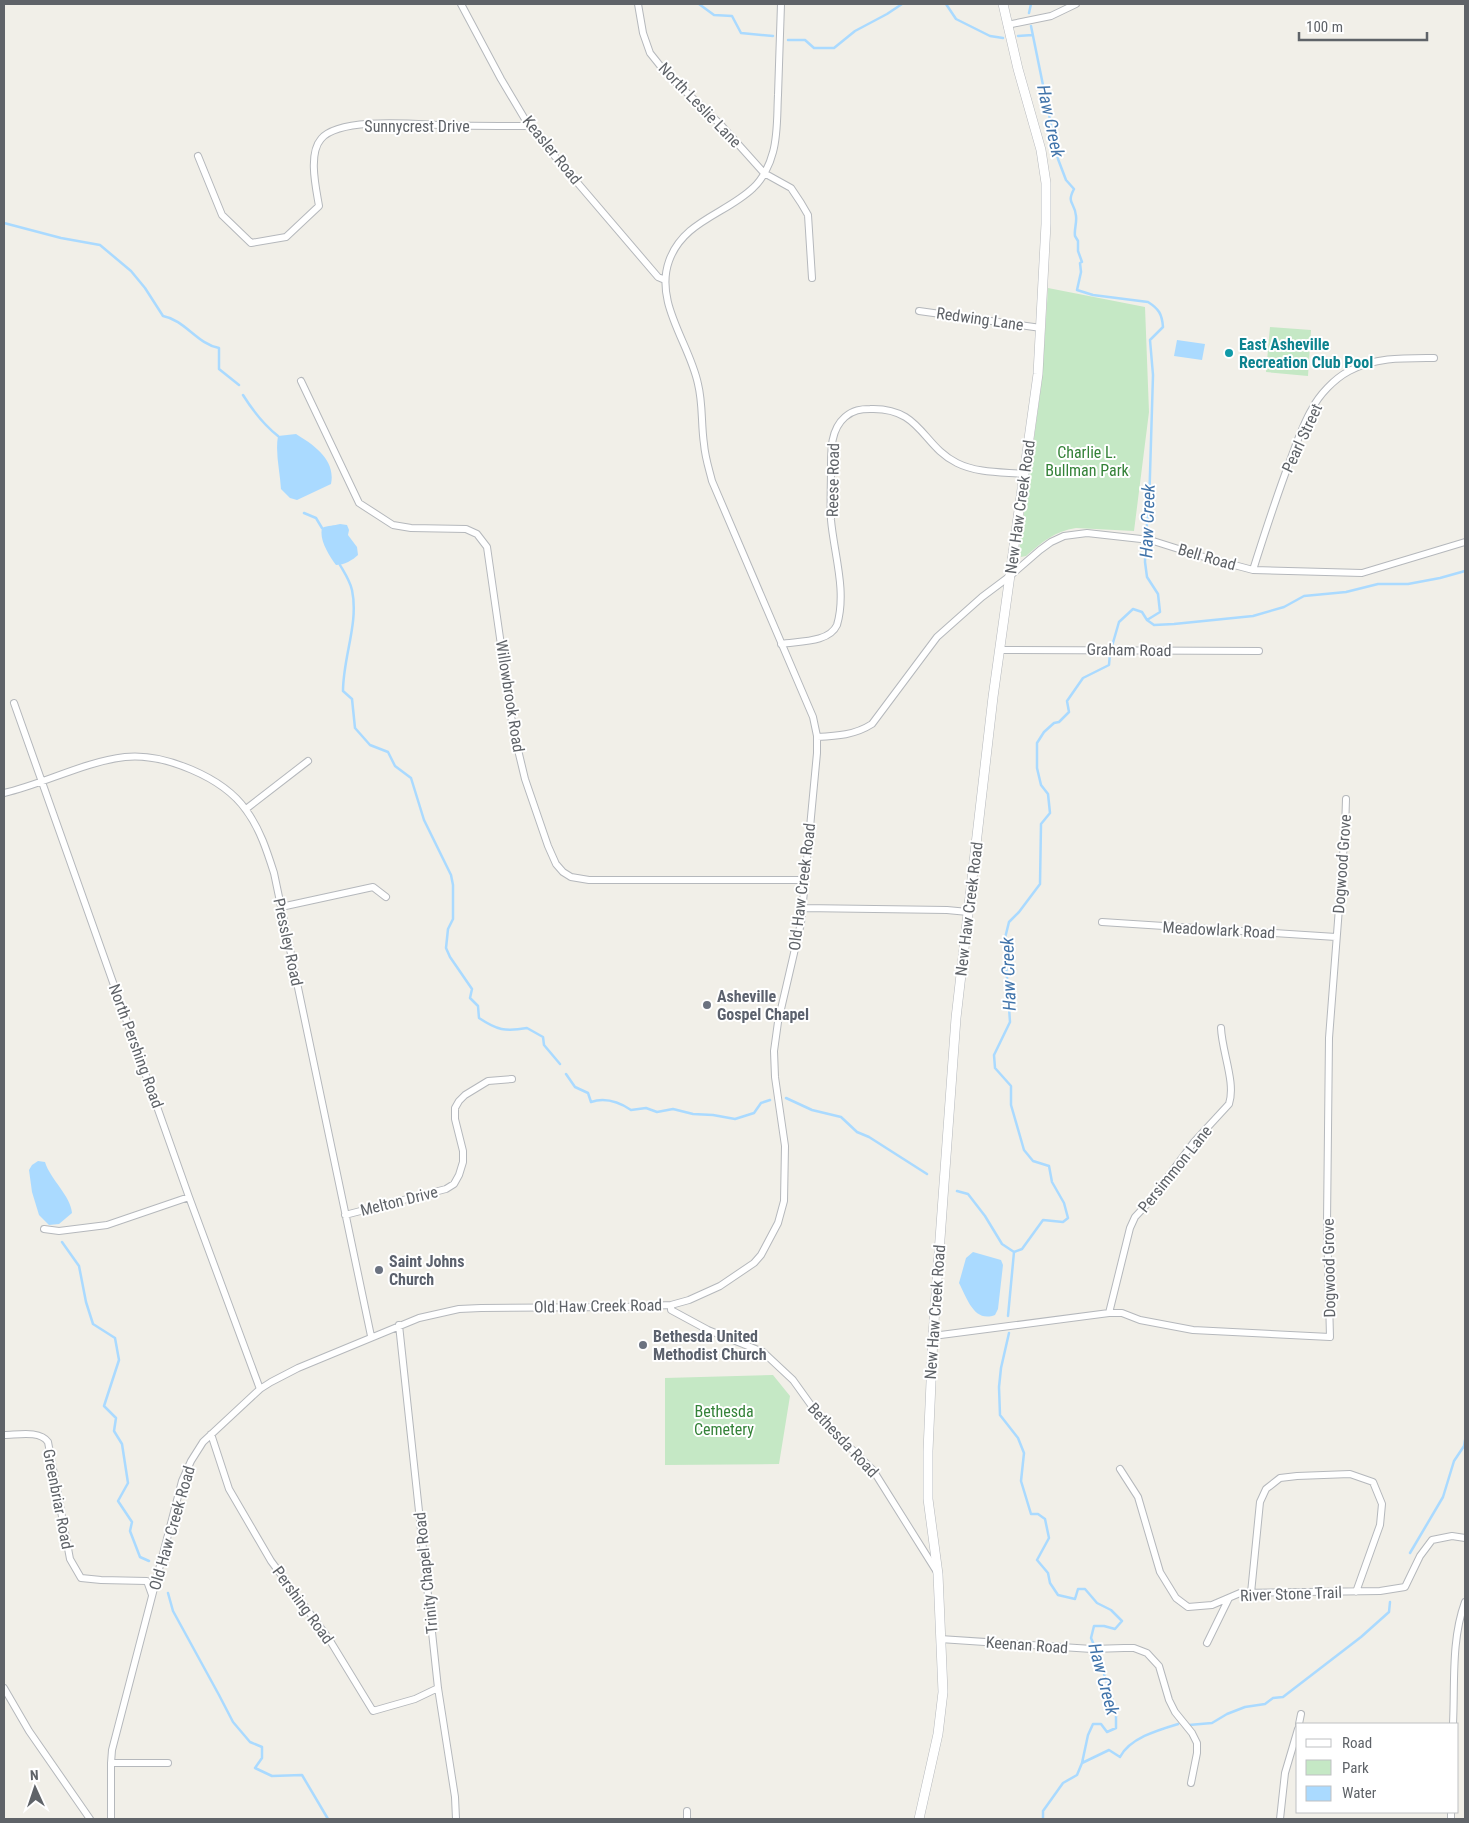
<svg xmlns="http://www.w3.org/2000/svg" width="1469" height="1823" font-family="'Roboto Condensed',sans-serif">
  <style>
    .green { fill: #c5e8c5 }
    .water { fill: #aadaff }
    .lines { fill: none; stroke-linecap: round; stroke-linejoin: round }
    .stream { stroke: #aadaff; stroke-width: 2.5 }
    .minor-casing { stroke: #b5b8bc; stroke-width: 8 }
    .tertiary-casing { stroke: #b5b8bc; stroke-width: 10 }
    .minor { stroke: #fff; stroke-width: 6 }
    .tertiary { stroke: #fff; stroke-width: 9 }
    .culture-dot { fill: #0f9aa8; stroke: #fff; stroke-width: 2 }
    .worship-dot { fill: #6b7280; stroke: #fff; stroke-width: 2 }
    .labels { text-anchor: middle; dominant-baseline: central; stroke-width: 4; stroke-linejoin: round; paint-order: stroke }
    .street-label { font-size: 16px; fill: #5f6368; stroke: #fff }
    .culture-label { font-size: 16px; font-weight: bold; fill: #0d838f; stroke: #fff; text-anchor: start }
    .park-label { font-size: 16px; fill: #348238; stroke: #fff }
    .worship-label { font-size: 16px; font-weight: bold; fill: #5b616d; stroke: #fff; text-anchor: start }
    .water-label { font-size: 18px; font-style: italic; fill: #4174aa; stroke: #fff }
  </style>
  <rect width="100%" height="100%" fill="#f1efe8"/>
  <!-- green -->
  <path class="green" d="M 1048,288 L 1145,307 L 1149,412 L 1134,531 L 1076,528 C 1055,531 1042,542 1026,556 L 1021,557 L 1019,551 L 1042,379 Z
    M 1270,327 L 1311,330 L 1308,376 L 1266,372 Z
    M 773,1375 L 790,1396 L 779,1464 L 665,1465 L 665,1378 Z"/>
  <!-- water -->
  <path class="water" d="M 1177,340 L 1205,344 L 1202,360 L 1174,356 Z
    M 296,434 C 314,445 336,460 331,484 L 297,500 L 290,498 L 281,489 C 280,471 275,453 278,436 Z
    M 340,524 L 347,525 L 349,530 L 348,535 L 357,547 L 358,555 C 353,560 344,565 336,565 C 329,555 319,540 322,528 C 328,525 334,526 340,524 Z
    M 38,1161 L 45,1162 C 50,1179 71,1196 72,1213 L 59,1224 L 49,1225 L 39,1215 L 32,1192 L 29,1170 L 32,1165 Z
    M 973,1252 L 1001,1260 L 1003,1265 L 998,1309 L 995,1315 C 974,1323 967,1298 959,1283 L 966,1258 Z"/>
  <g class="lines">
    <!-- stream -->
    <path class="stream" d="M 699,4 L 714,15 L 732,16 L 741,33 L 773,36
      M 946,4 L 956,19 L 990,36 L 1003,38
      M 1029,13 L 1031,4
      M 1031,26 L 1058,159 L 1066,180 L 1074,189 C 1066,204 1075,202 1076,216 C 1077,223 1074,229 1075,236 L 1078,241 L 1078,251 L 1082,262 L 1080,263 L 1081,272 L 1077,290 L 1093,295 L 1148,302 C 1159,309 1162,314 1163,327 L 1150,340 L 1153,375 L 1149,507 L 1146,533 L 1145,562 L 1147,577 L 1158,594 L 1160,612 L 1147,620
      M 1018,36 L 1032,35
      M 788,40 L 805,40 L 814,48 L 834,48 L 855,31 L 887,14 L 902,4
      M 4,223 L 61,238 L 100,245 L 131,271 L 145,288 L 163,316 C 185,320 197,344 219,348 L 219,369 L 239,385
      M 243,395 C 253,411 263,424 278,436
      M 304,513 L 316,518 L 322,528
      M 340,565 C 344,572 350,581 352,590 C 359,623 343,657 343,691 L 352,699 L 355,728 L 370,745 L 388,752 L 395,766 L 411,778 L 424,820 L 451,875 L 453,885 L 453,919 L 448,929 L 446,948 L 450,957 L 472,989 L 470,998 L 478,1006 L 479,1018 C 497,1030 505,1032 527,1028 L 543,1037 L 544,1045 L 560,1064
      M 566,1074 L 575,1087 L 588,1093 L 591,1102 C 606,1097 619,1102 631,1110 L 646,1108 L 657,1112 L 673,1109 L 693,1114 L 713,1115 L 735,1119 L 754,1113 L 761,1103 L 770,1100
      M 786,1098 L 812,1110 L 841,1117 L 857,1132 L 869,1137 L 927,1174
      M 957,1191 L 968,1194 L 985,1216 L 1002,1244 L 1014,1252
      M 62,1242 L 79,1266 L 86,1302 L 93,1324 L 115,1338 L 119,1360 L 104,1406 L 116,1418 L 114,1431 L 122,1444 L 128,1483 L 118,1501 L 132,1522 L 130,1531 L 140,1557 L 149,1561
      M 1014,1252 L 1022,1249 L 1043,1220 L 1063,1222 L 1068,1218 L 1064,1203 L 1052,1182 L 1049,1166 L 1033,1161 L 1024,1150 L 1011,1105 L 1011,1086 L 995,1068 L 994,1055 L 1010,1022 L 1006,963 L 1011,946 L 1005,938 L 1009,922 L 1019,912 L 1040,884 L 1041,824 L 1050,813 L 1048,794 L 1041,785 L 1037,768 L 1037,743 L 1044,732 L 1054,723 L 1059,722 L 1069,712 L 1067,701 L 1083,678 L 1109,665 L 1110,653 L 1119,622 L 1133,609 L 1142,612 L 1147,620 L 1154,625 L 1174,624 L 1253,616 L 1284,607 L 1304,596 L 1346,592 L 1378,584 L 1408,584 L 1440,578 L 1465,571
      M 1008,1316 L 1014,1252
      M 1009,1333 L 1001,1368 L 999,1387 L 1000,1415 L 1018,1438 L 1024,1453 L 1021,1481 L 1031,1514 L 1038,1514 L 1045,1519 L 1049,1538 L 1037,1560 L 1048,1573 L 1050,1583 L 1058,1595 L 1075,1599 L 1078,1589 L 1085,1589 L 1097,1603 L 1111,1610 L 1122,1621 L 1115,1629 L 1104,1626 L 1094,1626 L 1091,1638 L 1097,1652 L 1116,1711 L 1116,1728 L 1107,1732 L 1101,1724 L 1093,1724 L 1088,1735 L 1082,1763 L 1077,1775 L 1063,1783 L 1043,1811 L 1043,1819
      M 1410,1553 L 1443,1497 L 1454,1461 L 1464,1446 L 1465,1440
      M 168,1593 L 173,1611 L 219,1695 L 233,1722 L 250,1742 L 262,1747 L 262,1758 L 255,1768 L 272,1776 L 302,1775 L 328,1819
      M 1189,1725 L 1212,1723 L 1227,1714 L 1245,1707 L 1265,1704 L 1273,1698 L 1283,1697 L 1361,1637 L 1389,1612 L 1390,1602
      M 1082,1763 L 1109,1750 L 1120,1757 C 1130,1738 1158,1730 1178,1724"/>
    <defs>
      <path id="minor" d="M 461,4 L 501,79 L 529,126 L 658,277 L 665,280
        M 638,4 L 643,33 L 650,53 L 666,73 L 721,125 L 764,173 L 791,188 L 801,203 L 808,215 L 812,278
        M 1007,25 L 1051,16 L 1076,4
        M 198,156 L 222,215 L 251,243 L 286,237 L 319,206 C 316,188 308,154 321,139 C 339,117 414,124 441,125 C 470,126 500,126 529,126
        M 919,311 L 1041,328
        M 301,381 L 359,503 L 393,525 L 411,528 L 466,529 L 477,534 L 487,547 L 513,729 L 525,779 L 548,846 L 556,864 L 563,872 L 571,877 L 589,880 L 805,880
        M 1253,570 C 1265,532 1277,495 1291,458 C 1297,442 1303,424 1312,409 C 1319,395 1334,379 1349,371 C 1376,357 1404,358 1434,358
        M 781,644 C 798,641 829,643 837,625 C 847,591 834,554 831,520 C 830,503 831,486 831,470 C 831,452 830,430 845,417 C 853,410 861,409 870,409 C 921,407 922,446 957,463 C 977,473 1002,472 1024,474
        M 1000,650 L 1259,651
        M 14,703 L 189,1197 L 260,1389
        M 817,737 C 837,736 855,735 872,724 L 937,637 L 982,597 L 1010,576 L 1040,550 L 1051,542 L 1064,536 L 1087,533 L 1150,540 L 1204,557 L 1253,570 L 1362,573 L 1465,542
        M 4,793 C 44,784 83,762 125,757 C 164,753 223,777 246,810 C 260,829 267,851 274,873 L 371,1336
        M 246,809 L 308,761
        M 281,907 L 373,887 L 386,897
        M 802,908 L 947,910 L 968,912
        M 1102,922 L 1336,937
        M 345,1215 L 446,1189 L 454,1184 L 459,1175 L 463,1162 L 463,1151 L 455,1119 L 455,1108 L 459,1101 L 465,1095 L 488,1081 L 512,1079
        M 44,1229 L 59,1231 L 107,1225 L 189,1197
        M 671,1305 L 671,1310 L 708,1330 L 763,1352 L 793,1380 L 821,1419 L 873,1470 L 937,1572
        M 1109,1313 L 1130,1228 L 1135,1217 L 1150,1201 L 1194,1142 L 1229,1104 C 1236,1083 1222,1052 1221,1028
        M 399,1325 L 438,1688 L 455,1797 L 456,1819
        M 933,1336 L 1109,1313 L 1122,1313 L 1140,1320 L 1193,1330 L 1330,1337 L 1327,1222 L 1329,1038 L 1345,830 L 1346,799
        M 211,1434 L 229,1489 L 271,1561 L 329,1639 L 373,1711 L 415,1699 L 438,1688
        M 4,1435 C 17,1435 40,1430 48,1442 L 70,1559 L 81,1578 L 101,1580 L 147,1581 L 152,1595
        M 1120,1469 L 1138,1497 L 1160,1572 L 1176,1598 L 1188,1607 L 1212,1605 L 1240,1593 L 1380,1591 L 1405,1587 L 1420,1556 L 1432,1540 L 1452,1536 L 1465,1538
        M 1251,1593 L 1260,1502 L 1266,1489 L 1280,1478 L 1297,1476 L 1350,1474 L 1373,1482 L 1382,1504 L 1380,1525 L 1356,1592
        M 940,1639 L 1092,1649 L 1124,1648 L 1134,1648 L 1147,1653 L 1159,1666 L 1169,1700 L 1175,1712 L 1192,1733 L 1197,1743 L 1197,1753 L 1191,1783
        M 1207,1643 L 1229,1598
        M 4,1688 L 29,1731 L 90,1819
        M 1299,1724 L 1301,1714
        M 1453,1724 C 1455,1684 1451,1640 1465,1602
        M 111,1763 L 168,1763
        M 111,1819 L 111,1763 L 112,1750 L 182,1481 L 191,1461 L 203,1442 L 260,1389 L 271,1382 L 298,1368 L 419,1318 L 459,1309 L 481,1308 L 624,1307 L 671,1305 L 689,1300 L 720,1286 L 754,1263 L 761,1255 L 778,1223 L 784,1201 L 785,1146 L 775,1077 L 774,1051 L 778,1022 L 801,923 L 817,753 L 817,736 L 813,717 L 712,481 C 709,469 705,457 704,444 C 701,424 703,404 698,384 C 690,344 654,303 669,261 C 683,221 726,214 753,188 C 763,179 770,164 773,152 C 778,134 777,113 778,95 C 779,64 780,34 781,4
        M 687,1819 L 687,1811
        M 1280,1819 L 1285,1773 L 1298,1729
        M 1451,1819 L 1451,1812"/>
      <path id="tertiary" d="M 919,1819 L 938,1734 L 943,1692 L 938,1574 L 928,1499 L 928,1451 L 933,1336 L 956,1018 L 993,697 L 1038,374 L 1046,224 L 1046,183 L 1041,150 L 1018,69 L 1003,4"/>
    </defs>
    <!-- minor casing -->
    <use href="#minor" class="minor-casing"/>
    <!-- tertiary casing -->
    <use href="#tertiary" class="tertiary-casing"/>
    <!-- minor -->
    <use href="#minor" class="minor"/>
    <!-- tertiary -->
    <use href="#tertiary" class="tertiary"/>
  </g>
  <!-- markers -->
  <circle class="culture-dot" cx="1229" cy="353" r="5"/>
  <g class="worship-dot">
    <circle cx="707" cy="1005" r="5"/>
    <circle cx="379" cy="1270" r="5"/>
    <circle cx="643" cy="1345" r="5"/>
  </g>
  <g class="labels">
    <!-- street labels -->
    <g class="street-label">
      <text transform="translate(700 105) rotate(46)">North Leslie Lane</text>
      <text x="417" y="126">Sunnycrest Drive</text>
      <text transform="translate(552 150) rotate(51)">Keasler Road</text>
      <text transform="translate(980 319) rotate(8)">Redwing Lane</text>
      <text transform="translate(1302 438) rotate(-65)">Pearl Street</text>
      <text transform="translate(833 480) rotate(-89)">Reese Road</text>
      <text transform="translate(1020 507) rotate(-82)">New Haw Creek Road</text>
      <text transform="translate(1207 557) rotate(16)">Bell Road</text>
      <text transform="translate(1129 650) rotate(1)">Graham Road</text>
      <text transform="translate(510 696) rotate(81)">Willowbrook Road</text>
      <text transform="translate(1342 864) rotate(-86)">Dogwood Grove</text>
      <text transform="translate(802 887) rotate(-83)">Old Haw Creek Road</text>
      <text transform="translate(969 909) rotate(-83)">New Haw Creek Road</text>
      <text transform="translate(1219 930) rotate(3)">Meadowlark Road</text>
      <text transform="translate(288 942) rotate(78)">Pressley Road</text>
      <text transform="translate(136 1046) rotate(70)">North Pershing Road</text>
      <text transform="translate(1175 1169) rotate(-51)">Persimmon Lane</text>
      <text transform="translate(399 1201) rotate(-14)">Melton Drive</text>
      <text transform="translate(1329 1268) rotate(-91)">Dogwood Grove</text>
      <text transform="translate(598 1306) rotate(-1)">Old Haw Creek Road</text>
      <text transform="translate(935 1312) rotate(-86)">New Haw Creek Road</text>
      <text transform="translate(843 1440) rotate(47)">Bethesda Road</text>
      <text transform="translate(58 1499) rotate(79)">Greenbriar Road</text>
      <text transform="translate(172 1528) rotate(-74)">Old Haw Creek Road</text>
      <text transform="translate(426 1573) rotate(-96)">Trinity Chapel Road</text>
      <text transform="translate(1291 1594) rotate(-2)">River Stone Trail</text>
      <text transform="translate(303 1605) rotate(54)">Pershing Road</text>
      <text transform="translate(1027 1645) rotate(4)">Keenan Road</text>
    </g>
    <!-- culture labels -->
    <g class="culture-label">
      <text x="1239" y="344">East Asheville<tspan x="1239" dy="18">Recreation Club Pool</tspan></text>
    </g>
    <!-- park labels -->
    <g class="park-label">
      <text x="1087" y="452">Charlie L.<tspan x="1087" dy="18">Bullman Park</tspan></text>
      <text x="724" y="1411">Bethesda<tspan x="724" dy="18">Cemetery</tspan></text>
    </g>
    <!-- worship labels -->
    <g class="worship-label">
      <text x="717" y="996">Asheville<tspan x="717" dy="18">Gospel Chapel</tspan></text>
      <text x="389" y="1261">Saint Johns<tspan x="389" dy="18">Church</tspan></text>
      <text x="653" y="1336">Bethesda United<tspan x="653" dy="18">Methodist Church</tspan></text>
    </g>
    <!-- water labels -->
    <g class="water-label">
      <text transform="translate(1051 121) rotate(78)">Haw Creek</text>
      <text transform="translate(1147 521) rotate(-88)">Haw Creek</text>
      <text transform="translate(1008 974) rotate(-92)">Haw Creek</text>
      <text transform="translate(1104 1679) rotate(75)">Haw Creek</text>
    </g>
  </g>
  <!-- border -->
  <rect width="1469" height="1823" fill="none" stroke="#5f6368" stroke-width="10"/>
  <!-- legend -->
  <rect x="1296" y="1723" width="162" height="90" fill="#ffffff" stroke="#bfc1c3"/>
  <rect x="1306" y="1739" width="25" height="8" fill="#ffffff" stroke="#bfc1c3"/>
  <text x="1342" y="1748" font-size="15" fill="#5f6368">Road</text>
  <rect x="1306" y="1760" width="25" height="15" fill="#c5e8c5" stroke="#bfc1c3"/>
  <text x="1342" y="1773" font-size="15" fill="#5f6368">Park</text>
  <rect x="1306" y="1786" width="25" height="15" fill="#aadaff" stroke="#bfc1c3"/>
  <text x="1342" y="1798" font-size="15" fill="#5f6368">Water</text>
  <!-- north arrow -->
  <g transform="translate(35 1788) rotate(357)" stroke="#ffffff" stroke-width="4" paint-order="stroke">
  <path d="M0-4L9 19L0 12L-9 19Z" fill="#5f6368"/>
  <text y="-8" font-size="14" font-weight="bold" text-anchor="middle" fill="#5f6368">N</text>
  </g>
  <!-- scale -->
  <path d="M1299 32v8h128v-8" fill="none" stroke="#5f6368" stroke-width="2.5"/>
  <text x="1306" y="32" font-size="15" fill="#5f6368" stroke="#ffffff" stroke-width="4" paint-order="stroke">100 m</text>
</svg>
